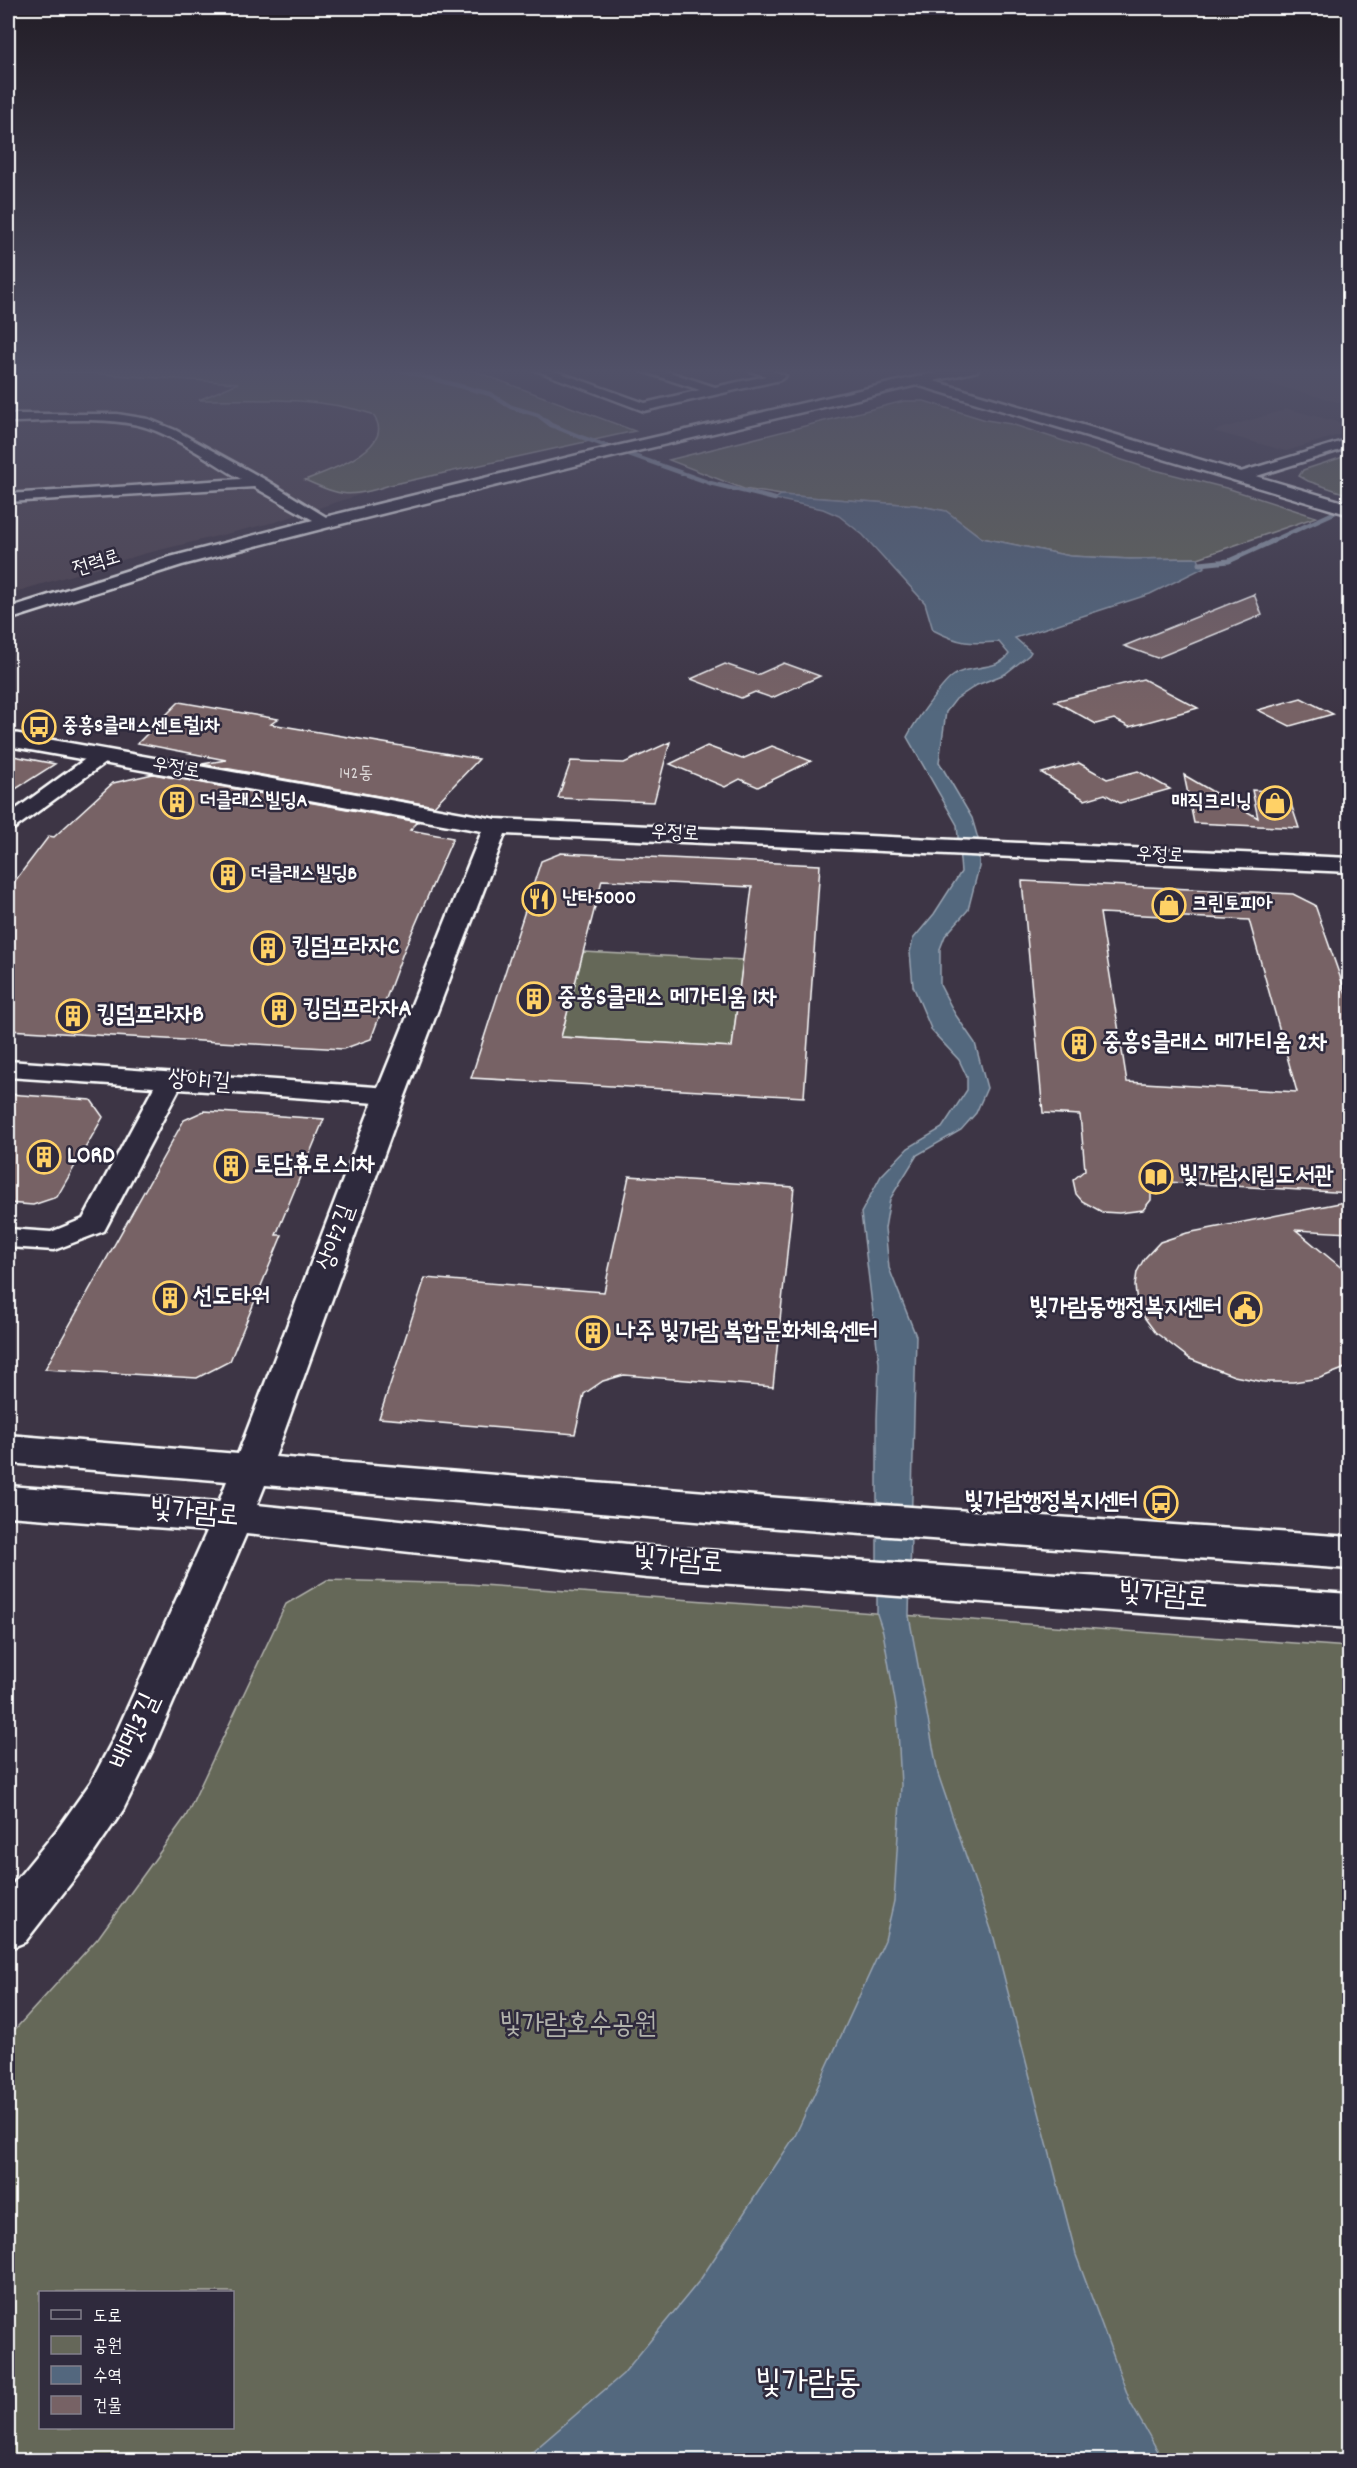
<svg xmlns="http://www.w3.org/2000/svg" width="1357" height="2468" font-family="Dekko,'Poor Story',sans-serif">
  <style>
    .built { fill: #4e424f }
    .green { fill: #656759; stroke: #b2b3ac; stroke-width: 1.5; fill-rule: evenodd }
    .water { fill: #53677e; stroke: #98a4b2; stroke-width: 1.5 }
    .lines { fill: none; stroke-linecap: round; stroke-linejoin: round }
    .stream-far1 { stroke: #98a4b2; stroke-width: 4.5 }
    .stream { stroke: #98a4b2; stroke-width: 5 }
    .building { fill: #776265; stroke: #fff; stroke-width: 1.5; fill-rule: evenodd }
    .street-casing { stroke: #fff; stroke-width: 5 }
    .secondary-casing { stroke: #fff; stroke-width: 5 }
    .street { fill: #2f2a3d; fill-rule: evenodd }
    .secondary { fill: #2f2a3d; fill-rule: evenodd }
    .labels { text-anchor: middle; dominant-baseline: central; stroke-width: 5; stroke-linejoin: round; paint-order: stroke }
    .far-number-label { font-size: 18px; fill: #ddd8d8 }
    .far-street-label { font-size: 20px; fill: #fff; stroke: #2f2a3d }
    .far-poi-label { font-size: 20px; font-weight: bold; fill: #fff; stroke: #2f2a3d; text-anchor: start }
    .poi-label { font-size: 24px; font-weight: bold; fill: #fff; stroke: #2f2a3d; text-anchor: start }
    .street-label { font-size: 24px; fill: #fff; stroke: #2f2a3d }
    .near-street-label { font-size: 28px; fill: #fff; stroke: #2f2a3d }
    .near-park-label { font-size: 28px; fill: #b2b3ac; stroke: #2f2a3d }
    .near-quarter-label { font-size: 33px; fill: #fff; stroke: #2f2a3d }
  </style>
  <rect width="100%" height="100%" fill="#3d3545"/>
  <filter id="ink" filterUnits="userSpaceOnUse"><feTurbulence type="fractalNoise" baseFrequency=".0167" numOctaves="2"/><feDisplacementMap in="SourceGraphic" scale="12" xChannelSelector="R" yChannelSelector="G"/><feConvolveMatrix kernelMatrix="1 2 1 2 8 2 1 2 1" color-interpolation-filters="sRGB"/></filter>
  <g filter="url(#ink)">
    <!-- built -->
    <path class="built" d="M 1210,368 L 1349,368 L 1349,405 Z
      M 8,369 L 366,390 L 400,395 L 390,485 L 275,522 L 143,554 L 8,594 Z
      M 1288,409 L 1349,425 L 1349,432 L 1286,451 L 1213,431 Z"/>
    <!-- green -->
    <path class="green" d="M 8,368 L 466,368 L 635,431 L 390,485 C 349,498 343,497 305,480 C 326,472 401,447 372,414 C 317,396 256,400 199,400 L 238,383 Z
      M 904,401 L 924,401 L 986,420 L 1011,424 L 1147,468 L 1230,489 L 1316,517 L 1198,558 L 1130,559 L 1070,556 L 982,538 L 946,511 L 915,505 L 781,495 L 744,489 L 669,460 Z
      M 1349,455 L 1349,495 L 1308,481 L 1299,476 L 1303,470 Z
      M 583,952 L 743,960 L 732,1047 L 561,1037 Z
      M 327,1580 L 468,1584 L 1349,1647 L 1349,2460 L 8,2460 L 8,2037 L 98,1938 L 186,1816 L 286,1604 ZM 40,2292 L 232,2292 L 232,2428 L 40,2428 Z"/>
    <!-- water -->
    <path class="water" d="M 781,495 L 915,505 L 946,511 L 982,538 L 1070,556 L 1130,559 L 1198,558 L 1200,564 L 1205,567 L 1150,594 L 1015,638 L 1031,652 L 1029,655 L 1005,674 L 977,685 L 956,699 L 946,712 L 939,762 L 972,818 L 979,842 L 979,867 L 968,910 L 945,936 L 940,949 L 940,985 L 955,1014 L 975,1043 L 987,1088 L 976,1113 L 961,1130 L 917,1155 L 890,1199 L 885,1228 L 889,1268 L 916,1336 L 909,1616 L 938,1774 L 994,1938 L 1076,2255 L 1131,2404 L 1163,2460 L 523,2460 L 623,2374 L 700,2280 L 795,2136 L 885,1940 L 894,1901 L 901,1785 L 897,1712 L 883,1632 L 877,1614 L 877,1419 L 879,1363 L 861,1213 L 881,1176 L 908,1148 L 942,1128 L 967,1090 L 967,1077 L 959,1060 L 932,1031 L 913,986 L 910,952 L 913,939 L 934,914 L 961,872 L 957,825 L 907,737 C 914,723 941,685 953,676 C 968,664 998,672 1009,654 L 999,642 C 969,644 960,644 933,630 L 925,603 L 863,535 L 839,516 L 823,509 L 775,499 Z"/>
    <g class="lines">
      <!-- stream-far1 -->
      <path class="stream-far1" d="M 392,368 L 490,394 L 511,407 L 538,415 L 551,425 L 581,437 L 710,483 L 775,499
        M 1270,542 L 1347,507"/>
      <!-- stream -->
      <path class="stream" d="M 1200,564 L 1229,561 L 1273,541"/>
    </g>
    <!-- building -->
    <path class="building" d="M 1254,594 L 1262,615 L 1157,658 L 1124,646 Z
      M 784,663 L 820,676 L 772,698 L 755,692 L 741,698 L 691,679 L 725,664 L 757,675 Z
      M 1143,679 L 1198,708 L 1129,727 L 1114,719 L 1096,724 L 1055,701 Z
      M 1301,698 L 1333,714 L 1290,726 L 1258,710 Z
      M 179,702 L 278,719 L 271,724 L 479,759 L 434,806 L 202,764 L 226,760 L 138,743 Z
      M 670,742 L 654,802 L 558,798 L 571,761 L 624,763 Z
      M 707,746 L 742,759 L 772,746 L 811,761 L 758,787 L 740,779 L 725,787 L 670,764 Z
      M 8,755 L 55,764 L 8,794 Z
      M 1079,763 L 1107,779 L 1138,771 L 1170,789 L 1120,803 L 1105,794 L 1085,800 L 1042,773 Z
      M 153,774 L 418,822 L 410,830 L 453,838 L 403,953 L 371,1039 L 343,1049 L 8,1030 L 8,890 L 49,836 L 54,837 L 113,783 Z
      M 1184,775 L 1258,818 L 1252,790 L 1287,792 L 1299,828 L 1194,823 Z
      M 561,853 L 820,865 L 804,1097 L 471,1078 L 541,861 ZM 602,880 L 752,887 L 732,1047 L 561,1037 Z
      M 1022,881 L 1293,894 L 1315,905 L 1350,1005 L 1350,1193 L 1151,1181 L 1151,1200 L 1143,1210 L 1119,1213 L 1102,1212 L 1082,1201 L 1076,1194 L 1073,1180 L 1085,1170 L 1080,1115 L 1043,1113 ZM 1100,913 L 1249,920 L 1297,1092 L 1127,1082 Z
      M 8,1094 L 91,1100 L 103,1117 L 57,1197 L 33,1205 L 8,1203 Z
      M 204,1111 L 324,1119 L 276,1235 L 282,1235 L 230,1361 L 197,1378 L 45,1369 L 184,1120 Z
      M 629,1176 L 794,1187 L 773,1387 L 624,1375 L 603,1381 L 584,1394 L 575,1434 L 379,1418 L 425,1278 L 604,1292 Z
      M 1350,1201 L 1350,1233 L 1296,1230 L 1350,1275 L 1350,1365 L 1343,1369 L 1320,1378 L 1293,1382 L 1264,1382 L 1234,1376 L 1190,1359 L 1155,1332 L 1144,1317 L 1137,1302 L 1135,1286 L 1137,1272 L 1144,1259 L 1160,1242 L 1187,1233 Z"/>
    <g class="lines">
      <defs>
        <path id="street" d="M 530,368 L 547,368 L 645,403 L 700,390 L 642,371 L 640,368 L 657,368 L 715,387 L 766,376 L 750,371 L 748,368 L 766,368 L 786,376 L 780,380 L 644,411 Z
          M 8,414 L 117,414 L 148,419 L 175,430 L 264,479 L 334,522 L 332,525 L 322,525 L 254,487 L 8,502 L 8,494 L 241,479 C 211,462 172,433 138,425 C 98,416 49,422 8,422 Z
          M 1350,439 L 1350,447 L 1244,480 L 1234,480 L 1232,477 L 1234,474 Z
          M 102,750 L 109,752 L 112,756 L 109,760 L 15,828 L 8,830 L 8,815 L 95,752 Z
          M 8,1061 L 390,1088 L 399,1091 L 403,1096 L 399,1101 L 390,1104 L 179,1089 L 104,1231 L 54,1250 L 8,1247 L 8,1229 L 51,1232 L 83,1219 L 154,1087 L 8,1077 Z"/>
        <path id="secondary" d="M 955,368 L 979,368 L 977,371 L 934,381 L 1350,504 L 1350,515 L 917,385 L 582,464 L 333,526 L 182,565 L 8,620 L 8,608 L 170,557 L 321,518 L 582,454 Z
          M 8,732 L 496,819 L 1350,858 L 1350,872 L 505,834 L 405,1096 L 275,1457 L 779,1498 L 1350,1537 L 1350,1569 L 779,1528 L 265,1485 L 257,1505 L 647,1546 L 1350,1594 L 1350,1628 L 647,1578 L 246,1534 L 152,1751 L 123,1810 L 89,1860 L 25,1942 L 8,1949 L 8,1890 L 57,1830 L 91,1782 L 112,1742 L 207,1531 L 8,1516 L 8,1486 L 219,1502 L 227,1481 L 8,1463 L 8,1435 L 238,1454 L 375,1096 L 482,831 L 8,746 Z"/>
      </defs>
      <!-- street casing -->
      <use href="#street" class="street-casing"/>
      <!-- secondary casing -->
      <use href="#secondary" class="secondary-casing"/>
      <!-- street -->
      <use href="#street" class="street"/>
      <!-- secondary -->
      <use href="#secondary" class="secondary"/>
    </g>
  </g>
  <!-- sky -->
  <linearGradient id="sky" x2="0" y2="1"><stop stop-color="#221d26"/><stop offset="0.52" stop-color="#515168"/><stop offset="1" stop-color="#515168" stop-opacity="0"/></linearGradient>
  <rect width="1357" height="713" fill="url(#sky)"/>
  <!-- icons -->
  <defs>
    <symbol id="bus-ring" viewBox="-11 -11 22 22"><circle r="9.5" fill="#2f2a3d" stroke="#ffd166" stroke-width="1.5"/><path d="M-5-6H5V4H4V6H2V4H-2V6H-4V4H-5ZM-3.5-4V0h7V-4ZM-3.5 1.2v1.5H-2V1.2ZM2 1.2v1.5H3.5V1.2Z" fill="#ffd166"/></symbol>
    <symbol id="building-ring" viewBox="-11 -11 22 22"><circle r="9.5" fill="#2f2a3d" stroke="#ffd166" stroke-width="1.5"/><path d="M-4-6H4V6H1V3H-1V6H-4ZM-2.5-4.3h1.7v1.8h-1.7ZM.8-4.3h1.7v1.8H.8ZM-2.5-1h1.7V.8h-1.7ZM.8-1h1.7V.8H.8Z" fill="#ffd166"/></symbol>
    <symbol id="shop-ring" viewBox="-11 -11 22 22"><circle r="9.5" fill="#2f2a3d" stroke="#ffd166" stroke-width="1.5"/><path d="M-5-2.5h2.3a2.7 3.5 0 0 1 5.4 0H5L5.5 6h-11ZM-1.5-2.5h3a1.5 2.3 0 0 0-3 0Z" fill="#ffd166"/></symbol>
    <symbol id="restaurant-ring" viewBox="-11 -11 22 22"><circle r="9.5" fill="#2f2a3d" stroke="#ffd166" stroke-width="1.5"/><path d="M-5-6h1v4h1v-4h1v4h1v-4h1v5L-1.5 .5V6h-2V.5L-5-1ZM5-6V6H3V1.5H1.5Q1.5-4 5-6Z" fill="#ffd166"/></symbol>
    <symbol id="library-ring" viewBox="-11 -11 22 22"><circle r="9.5" fill="#2f2a3d" stroke="#ffd166" stroke-width="1.5"/><path d="M-6-4Q-3-5.5-.7-3.5V5Q-3 3-6 4ZM6-4Q3-5.5 .7-3.5V5Q3 3 6 4Z" fill="#ffd166"/></symbol>
    <symbol id="civic-ring" viewBox="-11 -11 22 22"><circle r="9.5" fill="#2f2a3d" stroke="#ffd166" stroke-width="1.5"/><path d="M-.6-6.5H3V-4.5H.6V-3L4-1V1h2V6H-6V1h2V-1L-.6-3ZM-1.2 2.5V6h2.4V2.5Z" fill="#ffd166"/></symbol>
  </defs>
  <g fill-rule="evenodd">
    <use href="#bus-ring" x="20" y="708" width="38" height="38"/>
    <use href="#building-ring" x="158" y="783" width="38" height="38"/>
    <use href="#shop-ring" x="1256" y="784" width="38" height="38"/>
    <use href="#building-ring" x="209" y="856" width="38" height="38"/>
    <use href="#restaurant-ring" x="520" y="880" width="38" height="38"/>
    <use href="#shop-ring" x="1150" y="886" width="38" height="38"/>
    <use href="#building-ring" x="249" y="929" width="38" height="38"/>
    <use href="#building-ring" x="515" y="980" width="38" height="38"/>
    <use href="#building-ring" x="260" y="991" width="38" height="38"/>
    <use href="#building-ring" x="54" y="997" width="38" height="38"/>
    <use href="#building-ring" x="1060" y="1025" width="38" height="38"/>
    <use href="#building-ring" x="25" y="1138" width="38" height="38"/>
    <use href="#building-ring" x="212" y="1147" width="38" height="38"/>
    <use href="#library-ring" x="1137" y="1158" width="38" height="38"/>
    <use href="#building-ring" x="151" y="1279" width="38" height="38"/>
    <use href="#civic-ring" x="1226" y="1290" width="38" height="38"/>
    <use href="#building-ring" x="574" y="1314" width="38" height="38"/>
    <use href="#bus-ring" x="1142" y="1484" width="38" height="38"/>
  </g>
  <g class="labels">
    <!-- far-number labels -->
    <g class="far-number-label">
      <text x="356" y="774">142동</text>
    </g>
    <!-- far-street labels -->
    <g class="far-street-label">
      <text transform="translate(97 564) rotate(-17)">전력로</text>
      <text transform="translate(176 769) rotate(10)">우정로</text>
      <text transform="translate(675 834) rotate(3)">우정로</text>
      <text transform="translate(1160 856) rotate(3)">우정로</text>
    </g>
    <!-- far-poi labels -->
    <g class="far-poi-label">
      <text x="62" y="727">중흥S클래스센트럴1차</text>
      <text x="200" y="802">더클래스빌딩A</text>
      <text x="1252" y="803" text-anchor="end">매직크리닝</text>
      <text x="251" y="875">더클래스빌딩B</text>
      <text x="562" y="899">난타5000</text>
      <text x="1192" y="905">크린토피아</text>
    </g>
    <!-- poi labels -->
    <g class="poi-label">
      <text x="291" y="948">킹덤프라자C</text>
      <text x="557" y="999">중흥S클래스 메가티움 1차</text>
      <text x="302" y="1010">킹덤프라자A</text>
      <text x="96" y="1016">킹덤프라자B</text>
      <text x="1102" y="1044">중흥S클래스 메가티움 2차</text>
      <text x="67" y="1157">LORD</text>
      <text x="254" y="1166">토담휴로스1차</text>
      <text x="1179" y="1177">빛가람시립도서관</text>
      <text x="193" y="1298">선도타워</text>
      <text x="1222" y="1309" text-anchor="end">빛가람동행정복지센터</text>
      <text x="616" y="1333">나주 빛가람 복합문화체육센터</text>
      <text x="1138" y="1503" text-anchor="end">빛가람행정복지센터</text>
    </g>
    <!-- street labels -->
    <g class="street-label">
      <text transform="translate(199 1082) rotate(4)">상야1길</text>
      <text transform="translate(337 1238) rotate(-70)">상야2길</text>
    </g>
    <!-- near-street labels -->
    <g class="near-street-label">
      <text transform="translate(194 1515) rotate(5)">빛가람로</text>
      <text transform="translate(678 1563) rotate(4)">빛가람로</text>
      <text transform="translate(1163 1598) rotate(4)">빛가람로</text>
      <text transform="translate(137 1732) rotate(-65)">배멧3길</text>
    </g>
    <!-- near-park labels -->
    <g class="near-park-label">
      <text x="578" y="2027">빛가람호수공원</text>
    </g>
    <!-- near-quarter labels -->
    <g class="near-quarter-label">
      <text x="808" y="2385">빛가람동</text>
    </g>
  </g>
  <!-- margin -->
  <rect width="1357" height="2468" fill="none" stroke="#2f2a3d" stroke-width="30"/>
  <rect x="15" y="15" width="1327" height="2438" fill="none" stroke="#fff" stroke-width="2" filter="url(#ink)"/>
  <!-- legend -->
  <rect x="39" y="2291" width="195" height="138" fill="#2f2a3d" stroke="#827f8b" stroke-width="1.5"/>
  <rect x="51" y="2310" width="30" height="9" fill="#2f2a3d" stroke="#827f8b" stroke-width="1.5"/>
  <text x="93" y="2321" font-size="18" fill="#ffffff">도로</text>
  <rect x="51" y="2336" width="30" height="18" fill="#656759" stroke="#827f8b" stroke-width="1.5"/>
  <text x="93" y="2351" font-size="18" fill="#ffffff">공원</text>
  <rect x="51" y="2366" width="30" height="18" fill="#53677e" stroke="#827f8b" stroke-width="1.5"/>
  <text x="93" y="2381" font-size="18" fill="#ffffff">수역</text>
  <rect x="51" y="2396" width="30" height="18" fill="#776265" stroke="#827f8b" stroke-width="1.5"/>
  <text x="93" y="2411" font-size="18" fill="#ffffff">건물</text>
</svg>
